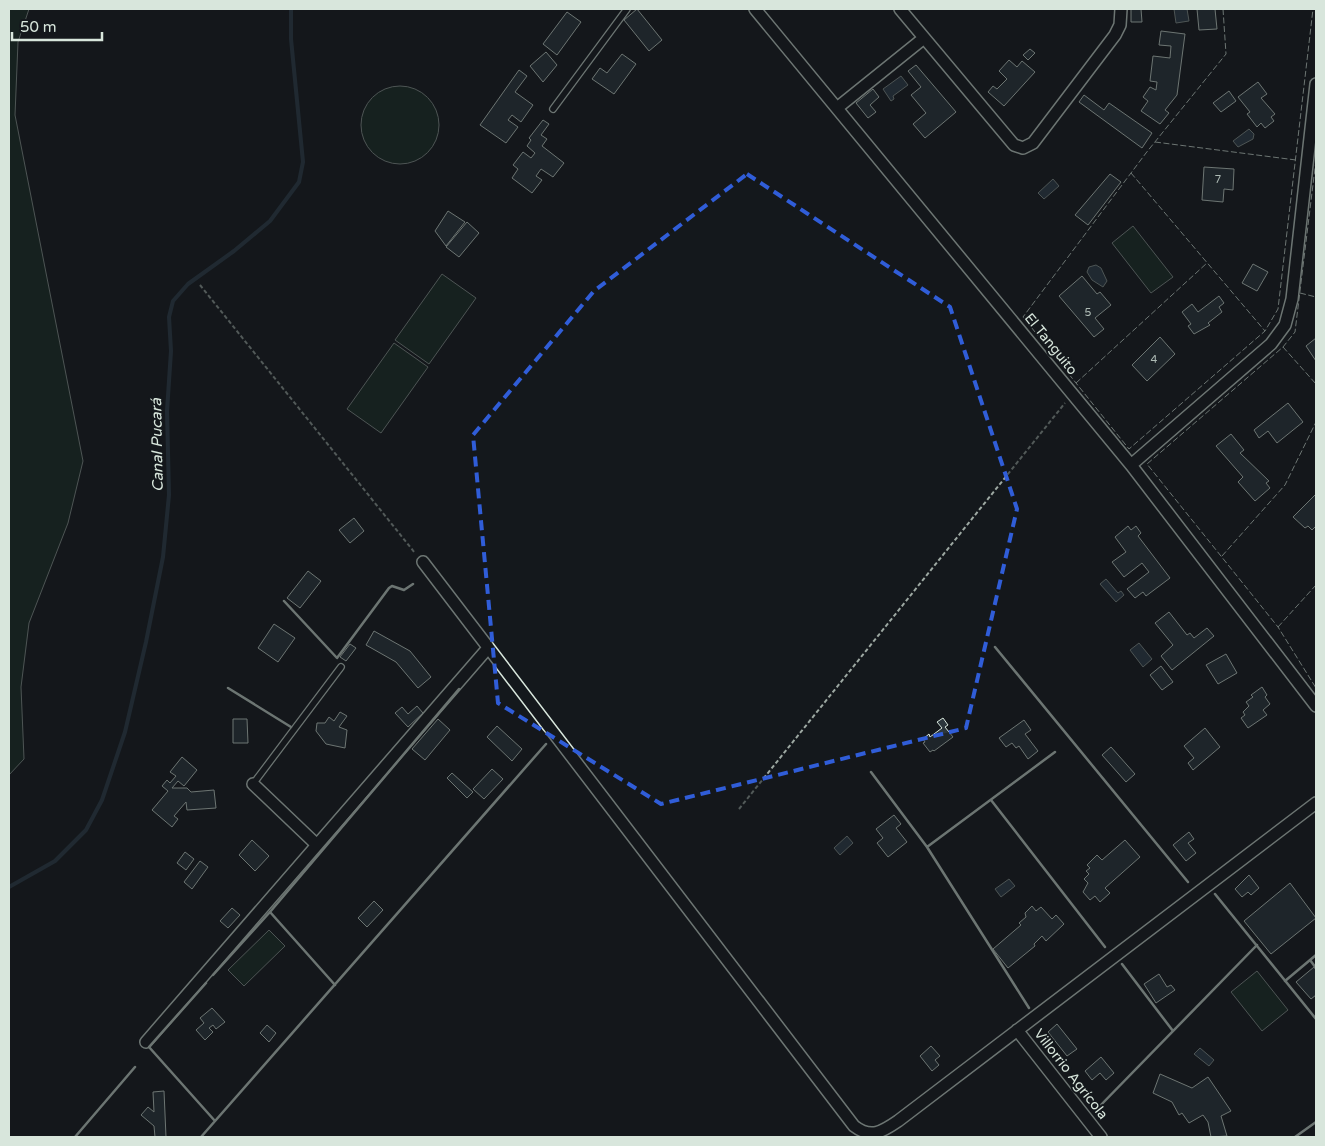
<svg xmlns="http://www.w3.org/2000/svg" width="1325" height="1146" font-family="'Varela Round',sans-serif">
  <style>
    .green { fill: #1a2d24; stroke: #939e99 }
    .water { fill: #2f3f4d; stroke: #939e99 }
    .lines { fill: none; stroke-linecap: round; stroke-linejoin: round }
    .stream { stroke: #2f3f4d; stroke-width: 4 }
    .building { fill: #2c363c; stroke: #d8e6dc }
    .service-casing { stroke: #d8e6dc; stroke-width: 8 }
    .minor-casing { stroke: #d8e6dc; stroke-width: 14 }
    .path { stroke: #9da8a2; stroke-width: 2; stroke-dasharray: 4 2.5; stroke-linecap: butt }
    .service { stroke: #14181c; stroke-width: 5.5 }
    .minor { stroke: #14181c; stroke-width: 11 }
    .fence { stroke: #d8e6dc; stroke-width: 1; stroke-dasharray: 6 2.5; stroke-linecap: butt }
    .wall { stroke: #d8e6dc; stroke-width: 2.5 }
    .marked { fill: none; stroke: #305dd8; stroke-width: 4; stroke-dasharray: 10 6; stroke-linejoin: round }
    .labels { text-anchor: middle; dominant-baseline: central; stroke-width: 4; stroke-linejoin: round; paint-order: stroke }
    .number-label { font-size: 11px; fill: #adbab4 }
    .street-label { font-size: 14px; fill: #d8e6dc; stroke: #14181c }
    .water-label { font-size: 15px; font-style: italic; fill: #d8e6dc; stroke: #14181c }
  </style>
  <rect width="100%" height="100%" fill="#14181c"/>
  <!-- green -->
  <path class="green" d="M 9,9 L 29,9 L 18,42 L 15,115 L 83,461 L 68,523 L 29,623 L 21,687 L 24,759 L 9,775 Z
    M361 125a39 39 0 1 1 78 0a39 39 0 1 1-78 0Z
    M 1133,226 L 1173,277 L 1151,293 L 1112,243 Z
    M 442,274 L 476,298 L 429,364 L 395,340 Z
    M 394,343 L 428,367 L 381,433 L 347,409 Z
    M 269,930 L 285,946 L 244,986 L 228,970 Z
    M 1257,971 L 1288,1010 L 1262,1031 L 1231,992 Z"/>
  <!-- water -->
  <path class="water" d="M 1174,9 L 1187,9 L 1189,21 L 1176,23 Z
    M 901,76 L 908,85 L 893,96 L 894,99 L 891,101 L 883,89 Z
    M 1249,129 L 1254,134 L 1253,139 L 1238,147 L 1233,141 Z
    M 1053,179 L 1059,186 L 1044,199 L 1038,193 Z
    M 1096,265 L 1101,268 L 1107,281 L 1103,287 L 1092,280 L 1087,272 L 1089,267 Z
    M 1106,579 L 1118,593 L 1121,591 L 1124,595 L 1116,602 L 1100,584 Z
    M 1139,643 L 1152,659 L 1143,667 L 1130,650 Z
    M 847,836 L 853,843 L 840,855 L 834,848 Z
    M 1009,879 L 1015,886 L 1001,897 L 995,889 Z
    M 1200,1048 L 1214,1060 L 1209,1066 L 1194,1054 Z"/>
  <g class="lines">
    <!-- stream -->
    <path class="stream" d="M 9,887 L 55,861 L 86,830 L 102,800 L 125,732 L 146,642 L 163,557 L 169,495 L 167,411 L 171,351 L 169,317 L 173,301 L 188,284 L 234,251 L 270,221 L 299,182 L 303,162 L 291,39 L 291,9"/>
  </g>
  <!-- building -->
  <path class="building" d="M 637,9 L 662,40 L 649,51 L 624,20 Z
    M 1131,9 L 1141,9 L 1142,22 L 1131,22 Z
    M 1197,9 L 1215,9 L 1217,29 L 1199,30 Z
    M 567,12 L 581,22 L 557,55 L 543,44 Z
    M 1161,31 L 1185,34 L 1177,95 L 1165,110 L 1169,113 L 1160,124 L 1141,111 L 1148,101 L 1143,97 L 1150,87 L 1156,90 L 1157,82 L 1150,81 L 1153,56 L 1170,58 L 1171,46 L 1159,45 Z
    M 1030,49 L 1035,53 L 1028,60 L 1023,55 Z
    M 546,52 L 557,65 L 543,82 L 530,66 Z
    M 622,54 L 636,64 L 614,94 L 592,79 L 600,68 L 607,73 Z
    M 1009,60 L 1017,67 L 1022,61 L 1035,72 L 1004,106 L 988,92 L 993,86 L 997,89 L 1007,79 L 999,71 Z
    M 916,65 L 956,112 L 925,138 L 913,124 L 926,113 L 911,95 L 921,87 L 908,71 Z
    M 519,70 L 527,76 L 515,92 L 533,105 L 521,122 L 512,115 L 508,120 L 518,127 L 506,143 L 480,125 Z
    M 1258,82 L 1267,94 L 1261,98 L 1275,114 L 1271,117 L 1274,121 L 1265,128 L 1261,123 L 1257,127 L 1247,114 L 1250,112 L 1238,97 Z
    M 873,89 L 879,97 L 870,105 L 876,112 L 868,118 L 856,103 Z
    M 1229,91 L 1236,101 L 1221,112 L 1213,103 Z
    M 1084,95 L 1104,110 L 1109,103 L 1152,133 L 1142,148 L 1079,102 Z
    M 543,120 L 549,124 L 541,135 L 547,139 L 542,146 L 564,163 L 553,177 L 541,169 L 536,176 L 542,180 L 532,193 L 512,178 L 518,169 L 513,165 L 523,152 L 531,158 L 535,153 L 527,146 L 531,140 L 529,138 Z
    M 1204,167 L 1234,169 L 1233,190 L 1224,189 L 1223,202 L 1202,200 Z
    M 1110,174 L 1121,182 L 1088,225 L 1075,215 Z
    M 448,211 L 465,222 L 446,246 L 435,231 Z
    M 467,222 L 479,233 L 459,257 L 446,247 Z
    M 1253,264 L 1268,272 L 1257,291 L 1242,283 Z
    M 1082,276 L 1097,294 L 1100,292 L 1111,305 L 1095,318 L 1104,329 L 1094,337 L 1059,296 Z
    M 1219,296 L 1224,303 L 1219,307 L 1222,312 L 1208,323 L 1210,325 L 1194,334 L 1188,326 L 1191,324 L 1182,312 L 1192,304 L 1198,312 Z
    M 1160,337 L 1175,354 L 1147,381 L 1132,365 Z
    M 1316,338 L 1316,361 L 1306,346 Z
    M 1288,403 L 1303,422 L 1277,443 L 1268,431 L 1259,438 L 1254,430 Z
    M 1231,434 L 1244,450 L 1240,453 L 1269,481 L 1266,483 L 1270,488 L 1255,501 L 1238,482 L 1243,477 L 1216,446 Z
    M 1316,494 L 1316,526 L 1312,530 L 1308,526 L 1305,528 L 1293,517 Z
    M 354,518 L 364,531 L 350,543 L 339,530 Z
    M 1128,526 L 1131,530 L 1136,526 L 1141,533 L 1138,536 L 1170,578 L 1146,596 L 1143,592 L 1135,598 L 1127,589 L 1149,572 L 1142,563 L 1124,577 L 1112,562 L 1126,552 L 1115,537 Z
    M 308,571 L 321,581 L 300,608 L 287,598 Z
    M 1169,612 L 1187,635 L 1190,633 L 1194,638 L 1207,628 L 1214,636 L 1172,670 L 1161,656 L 1173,645 L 1155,623 Z
    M 274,624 L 295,638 L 278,662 L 258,648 Z
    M 374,631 L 410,651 L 431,677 L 418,688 L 396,662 L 366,645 Z
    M 350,644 L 356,648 L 346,661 L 340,657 Z
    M 1226,654 L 1237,673 L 1218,684 L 1206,665 Z
    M 1161,666 L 1173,682 L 1162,690 L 1150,675 Z
    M 1262,687 L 1267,695 L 1265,697 L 1270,704 L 1263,710 L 1267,715 L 1248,728 L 1241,718 L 1245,715 L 1243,712 L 1249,706 L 1246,702 L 1253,697 L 1251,695 Z
    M 417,706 L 423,713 L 408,727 L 395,713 L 402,707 L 408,714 Z
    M 340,712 L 347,716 L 339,727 L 347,730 L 345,748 L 326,744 L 316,731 L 317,723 L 325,723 L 329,717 L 334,721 Z
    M 943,718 L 948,725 L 945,727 L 953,737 L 934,751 L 933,750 L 930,752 L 923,743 L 925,742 L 923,739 L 929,734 L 930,737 L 942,728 L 937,722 Z
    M 233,719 L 247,719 L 248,743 L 233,743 Z
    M 438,719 L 450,730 L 425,760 L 412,749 Z
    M 1024,720 L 1031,730 L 1025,734 L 1038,751 L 1028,759 L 1019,746 L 1016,748 L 1012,743 L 1006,747 L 999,738 Z
    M 497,726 L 522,749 L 512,761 L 487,737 Z
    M 1205,728 L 1220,747 L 1193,770 L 1188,763 L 1194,758 L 1184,746 Z
    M 1111,747 L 1135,774 L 1126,782 L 1102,755 Z
    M 182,757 L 197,770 L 184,786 L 178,781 L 172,788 L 187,788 L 191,792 L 214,790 L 216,808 L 187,810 L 186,802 L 174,816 L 178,819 L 172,827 L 152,810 L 168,791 L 162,786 L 167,780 L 170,783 L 176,776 L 170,772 Z
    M 492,769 L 503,779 L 484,799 L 473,789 Z
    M 452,773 L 473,792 L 467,798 L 447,778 Z
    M 894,815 L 901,824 L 896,828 L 907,842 L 888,857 L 877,843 L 883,838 L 876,829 Z
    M 1189,832 L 1194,839 L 1188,843 L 1196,853 L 1186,861 L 1173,845 Z
    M 252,840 L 269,856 L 255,871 L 239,855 Z
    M 1125,840 L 1140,857 L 1105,888 L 1110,893 L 1100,902 L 1095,896 L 1090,900 L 1083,892 L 1088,883 L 1084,879 L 1089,874 L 1086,871 L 1090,868 L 1087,865 L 1097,855 L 1102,860 Z
    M 185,852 L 194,859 L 186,870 L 177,863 Z
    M 200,861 L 208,867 L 192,889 L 184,882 Z
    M 1249,875 L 1259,888 L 1251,895 L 1248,892 L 1242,897 L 1235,889 Z
    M 1290,883 L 1316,918 L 1271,954 L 1244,921 Z
    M 374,901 L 383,910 L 367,927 L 358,918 Z
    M 1032,906 L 1036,911 L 1041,907 L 1052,919 L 1056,915 L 1064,924 L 1046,941 L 1042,936 L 1034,944 L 1035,946 L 1008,968 L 993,949 L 1021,925 L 1019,923 L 1026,917 L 1025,913 Z
    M 232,908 L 240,915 L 228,928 L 220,921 Z
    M 1314,967 L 1316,970 L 1316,995 L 1311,999 L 1296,982 Z
    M 1159,974 L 1167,987 L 1171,985 L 1175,990 L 1156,1003 L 1144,984 Z
    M 212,1008 L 225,1022 L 216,1029 L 213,1025 L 209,1028 L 213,1032 L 205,1040 L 196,1030 L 204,1023 L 200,1018 Z
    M 1057,1024 L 1077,1049 L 1067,1056 L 1048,1032 Z
    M 267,1025 L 276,1033 L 269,1042 L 260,1033 Z
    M 931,1046 L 940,1056 L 935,1060 L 939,1065 L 932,1071 L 920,1056 Z
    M 1101,1057 L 1114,1073 L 1106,1080 L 1100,1073 L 1092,1080 L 1085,1071 Z
    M 1160,1074 L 1192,1088 L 1208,1077 L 1231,1111 L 1221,1116 L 1227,1136 L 1211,1137 L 1208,1122 L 1203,1115 L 1189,1123 L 1182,1113 L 1179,1115 L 1172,1102 L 1153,1093 Z
    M 164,1091 L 166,1137 L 155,1137 L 154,1126 L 141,1115 L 148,1107 L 154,1112 L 153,1092 Z"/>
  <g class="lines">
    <defs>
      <path id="service" d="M 553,109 L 627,9
        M 253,784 L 341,667"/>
      <path id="minor" d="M 755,9 L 1131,465 L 1316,706
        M 900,9 L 1014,145 L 1023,148 L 1033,143 L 1115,35 L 1120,25 L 1121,9
        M 837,108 L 924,38
        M 1131,465 L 1271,344 L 1285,325 L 1292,299 L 1316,84
        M 423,562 L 854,1126 C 871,1139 882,1132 898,1121 L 1316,803
        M 253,784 L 317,845
        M 1017,1030 L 1101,1137
        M 146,1042 L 488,648"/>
    </defs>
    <!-- service casing -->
    <use href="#service" class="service-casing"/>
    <!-- minor casing -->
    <use href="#minor" class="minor-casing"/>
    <!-- path -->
    <path class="path" d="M 200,285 L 415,553
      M 739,809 L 1065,403"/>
    <!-- service -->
    <use href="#service" class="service"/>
    <!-- minor -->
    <use href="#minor" class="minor"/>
    <!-- fence -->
    <path class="fence" d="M 1223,9 L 1226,54 L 1146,153 L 1023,317 L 1129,449 L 1265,331 L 1278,309 L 1313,9
      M 1155,142 L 1296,160
      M 1316,160 L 1295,332 L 1283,347 L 1147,464 L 1278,627 L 1316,688
      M 1131,173 L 1265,331
      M 1300,293 L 1316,297
      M 1283,347 L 1316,384
      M 1076,383 L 1207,263
      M 1222,556 L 1285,485 L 1316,422
      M 1278,627 L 1316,585"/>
    <!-- wall -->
    <path class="wall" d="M 284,601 L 337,658 L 389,588 L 392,586 L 404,590 L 413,584
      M 995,647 L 1188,882
      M 228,688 L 291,727
      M 871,772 L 927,847 L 1029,1008
      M 991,800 L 1105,947
      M 927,847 L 1055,752
      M 1215,894 L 1316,1019
      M 270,912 L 335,985
      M 1310,960 L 1316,968
      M 1122,964 L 1173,1031
      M 213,975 L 270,912 L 459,689
      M 1285,981 L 1316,955
      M 206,983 L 149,1047 L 215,1121
      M 1096,1110 L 1257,945
      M 75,1137 L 135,1067
      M 201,1137 L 546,744
      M 1295,1137 L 1316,1122"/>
  </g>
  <!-- marked area -->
  <path d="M0 0H1325V1146H0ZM 747,174 L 950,307 L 1017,509 L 966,728 L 661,804 L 498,703 L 473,435 L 594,291 Z" fill="#14181c" fill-opacity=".55" fill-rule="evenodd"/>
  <path class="marked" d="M 747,174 L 950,307 L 1017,509 L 966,728 L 661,804 L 498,703 L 473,435 L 594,291 Z"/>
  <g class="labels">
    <!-- number labels -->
    <g class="number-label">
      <text x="1218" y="179">7</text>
      <text x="1088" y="312">5</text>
      <text x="1154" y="359">4</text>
    </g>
    <!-- street labels -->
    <g class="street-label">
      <text transform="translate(1051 344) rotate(51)">El Tanguito</text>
      <text transform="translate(1071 1074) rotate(52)">Villorrio Agrícola</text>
    </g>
    <!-- water labels -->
    <g class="water-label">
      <text transform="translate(157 445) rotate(-91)">Canal Pucará</text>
    </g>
  </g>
  <!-- border -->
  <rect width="1325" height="1146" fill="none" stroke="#d8e6dc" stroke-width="20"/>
  <!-- scale -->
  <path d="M12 32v8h90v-8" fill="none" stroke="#d8e6dc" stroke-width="2.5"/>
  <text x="20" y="32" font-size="15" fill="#d8e6dc" stroke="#14181c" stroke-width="4" paint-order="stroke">50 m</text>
</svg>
